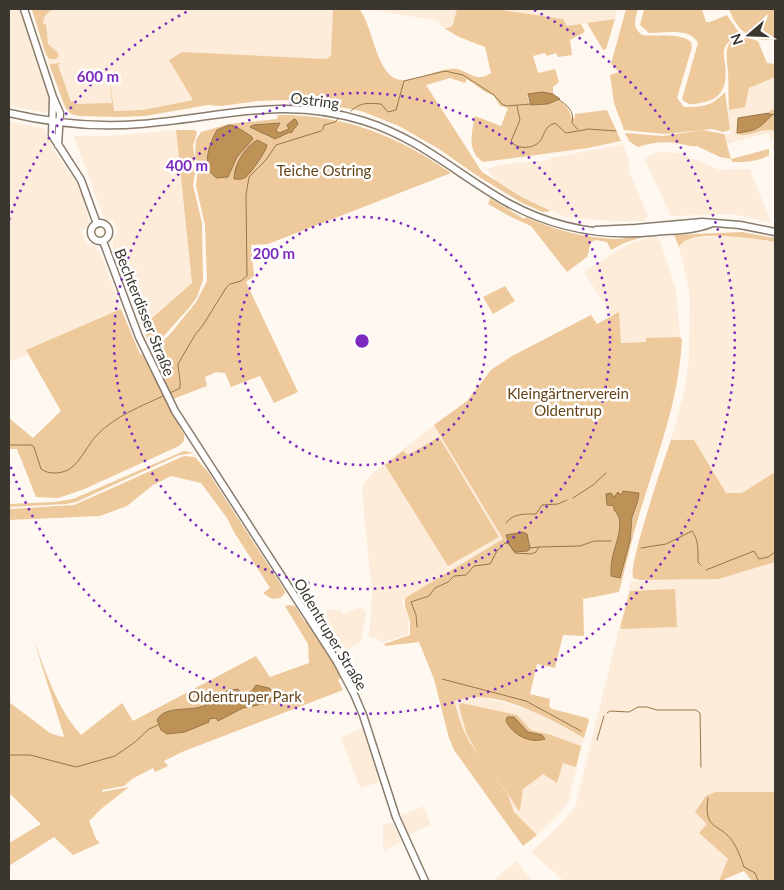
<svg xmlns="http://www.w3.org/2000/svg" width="784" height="890" font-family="Lato,sans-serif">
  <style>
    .built { fill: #fcecd9 }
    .green { fill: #eec99b; fill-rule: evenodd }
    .water { fill: #be9156; stroke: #97764a }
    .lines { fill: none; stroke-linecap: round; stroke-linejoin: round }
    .stream { stroke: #97764a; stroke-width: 1 }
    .canal { stroke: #be9156; stroke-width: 4.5 }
    .secondary-casing { stroke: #897c6c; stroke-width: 9 }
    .secondary { stroke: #fff; stroke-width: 6 }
    .ring { fill: none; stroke: #7b2cbf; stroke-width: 2.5; stroke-dasharray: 2.5 5 }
    .labels { text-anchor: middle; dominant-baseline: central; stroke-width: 5; stroke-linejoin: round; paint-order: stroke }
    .street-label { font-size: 15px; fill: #3b362f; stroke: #fff }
    .park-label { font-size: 15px; fill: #654518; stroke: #fff }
    .centre { fill: #7b2cbf; stroke: #fff; stroke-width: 2.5 }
    .ring-label { font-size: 15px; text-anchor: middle; font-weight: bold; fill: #7b2cbf; stroke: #fff; stroke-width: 5; stroke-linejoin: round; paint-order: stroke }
  </style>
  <rect width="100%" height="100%" fill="#fef8f1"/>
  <!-- built -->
  <path class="built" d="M 9,9 L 21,9 L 23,13 L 21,13 L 26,28 L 49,99 L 48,112 L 45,113 L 9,105 Z
    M 32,9 L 333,9 L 331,55 L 327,59 L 182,52 L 170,60 L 194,100 L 142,110 L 102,111 L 72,104 L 56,63 L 49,64 Z
    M 369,9 L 457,9 L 454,23 L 452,27 L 447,29 L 441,26 L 438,21 Z
    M 495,9 L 617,9 L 615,19 L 567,26 L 562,19 Z
    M 775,77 L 775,154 L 772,145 L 774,145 L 773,138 L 770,139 L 768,133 L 726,144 L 724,134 L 731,134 L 727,110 L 745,107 L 749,88 Z
    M 9,121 L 45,129 L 55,152 L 75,180 L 80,191 L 84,201 L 89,223 L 86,228 L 82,231 L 86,244 L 94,245 L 100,253 L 105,264 L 121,309 L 26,350 L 28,355 L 9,362 Z
    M 176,130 L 192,284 L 142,327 L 116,258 L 118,257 L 117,254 L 115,255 L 113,248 L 113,238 L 118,233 L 114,221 L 107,221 L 103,216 L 74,136 L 109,136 Z
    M 623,144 L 629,161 L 629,171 L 648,216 L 643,221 L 612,221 L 566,217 L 521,196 L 496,181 L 487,169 L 499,165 L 550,160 L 551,158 Z
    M 660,152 L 680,153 L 720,170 L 750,169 L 771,223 L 733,214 L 671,216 L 645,160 L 651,154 Z
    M 654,236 L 658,238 L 660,241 L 676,290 L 680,337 L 646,338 L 646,342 L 621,343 L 619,313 L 612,316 L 584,272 L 628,244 Z
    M 716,236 L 746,237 L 775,242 L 775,472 L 742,493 L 726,493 L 694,440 L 671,440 L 684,393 L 689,358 L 690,295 L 679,247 L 681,243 L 686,239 Z
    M 434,425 L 503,539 L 402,600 L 409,620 L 408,635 L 382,642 L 376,638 L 369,638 L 372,593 L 362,491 L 365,481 L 373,473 Z
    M 775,562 L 775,792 L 715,792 L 695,812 L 708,824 L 699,833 L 728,860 L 719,881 L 564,881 L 531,852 L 557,828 L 575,807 L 631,581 L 719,579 Z
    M 359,608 L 363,609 L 366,614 L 361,641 L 357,645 L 337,653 L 313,616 L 333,609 L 334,610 L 340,609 L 343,614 Z
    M 476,697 L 488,698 L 535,712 L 584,738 L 568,802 L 560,813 L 537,835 L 514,812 L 510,799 L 476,753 L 465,736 L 454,701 Z
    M 361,728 L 363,729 L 380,782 L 360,788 L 341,738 Z
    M 423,806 L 431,825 L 408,835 L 400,816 Z
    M 392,822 L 401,842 L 383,851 L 383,825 Z
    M 517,861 L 532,881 L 492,881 Z"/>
  <!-- green -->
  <path class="green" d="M 55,9 C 48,11 43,16 43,24 L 46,24 L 48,44 L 57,52 L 59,56 L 56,59 L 49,59 L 45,52 L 32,10 Z
    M 333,9 L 359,9 C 374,26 376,80 403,80 C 419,80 435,70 451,69 C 467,67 474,85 491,73 L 485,47 L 459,37 L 444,28 L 449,28 L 453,25 L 457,9 L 495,9 L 563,19 L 567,26 L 581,24 L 585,32 L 570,40 L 572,55 L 558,57 L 556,53 L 547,56 L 545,53 L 533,56 L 538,73 L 555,69 L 559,82 L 553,87 L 553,94 L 542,92 L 527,96 L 531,105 L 548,104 L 559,100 L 567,107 L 572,118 L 575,118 L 575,114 L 607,110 L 621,141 L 588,148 L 483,162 C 466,151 472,132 475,116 L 501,126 L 508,108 L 500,106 L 494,96 L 484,91 L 467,79 L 465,83 L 450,78 L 426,85 L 482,172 L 520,196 L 551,211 L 543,212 L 522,203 L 479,177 L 439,149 L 399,126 L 361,111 L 312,102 L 282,100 L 257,101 L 221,106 L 208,105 L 145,116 L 119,117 L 79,116 L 71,114 L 65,107 L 49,64 L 61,63 L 58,65 L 71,102 L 74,101 L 75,104 L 112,103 L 109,73 L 114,111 L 143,110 L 193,100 L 169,60 L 182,52 L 327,59 L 331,55 Z
    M 626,9 L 638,9 C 635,19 632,28 642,35 C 657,37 679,32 691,42 L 692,47 L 677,98 L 684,107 C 703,107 712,106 725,92 L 730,130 L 723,132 L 712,129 L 665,134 L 624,130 L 614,103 L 610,75 L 619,72 L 611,64 Z
    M 644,9 L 702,9 L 706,22 L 710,22 L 727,15 L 740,34 C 735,38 728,41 725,47 C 723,52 724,57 725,63 C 727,84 725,99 700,103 C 693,105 687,105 682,99 L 698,43 C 691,27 663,33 649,33 L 640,25 Z
    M 729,9 L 775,9 L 775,39 C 751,43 737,31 729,9 Z
    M 615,19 L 606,49 L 603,50 L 587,23 Z
    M 746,37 L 758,41 L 767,63 L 775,64 L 775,77 L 749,88 L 745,107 L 729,110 C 728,97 729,85 728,73 C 727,56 721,38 746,37 Z
    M 775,109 L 775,117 L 773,116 L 775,118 L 775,131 C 762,126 748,140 735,133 C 753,130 758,130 771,115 L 770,111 Z
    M 278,115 C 344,114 398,136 451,173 L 268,244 L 251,245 L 254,276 L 246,282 L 298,392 L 274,403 L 260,376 L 231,387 L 225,373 L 216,372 L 205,377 L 207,386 L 173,399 L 159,371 L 161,366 L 153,351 L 171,333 L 196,302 L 207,281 L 205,225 L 196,186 L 198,169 L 195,155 L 196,140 L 201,132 L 229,124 L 277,119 ZM 280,123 L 276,130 L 279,133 L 289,129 L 288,126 L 298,124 L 294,130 L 275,139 L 266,136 L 253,125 ZM 229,125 L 235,126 L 251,136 L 252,140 L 237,157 L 228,177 L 208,167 C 208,153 211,142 217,130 Z
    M 176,130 L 194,130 L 197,132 L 193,146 L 196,168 L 193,185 L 202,223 L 203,280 L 197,297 L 189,308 L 161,339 L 151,347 L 142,327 L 192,283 Z
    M 703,130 L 724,134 L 731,159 L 769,149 L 769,155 C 758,162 744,162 732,162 L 731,159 L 720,157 L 697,146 C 691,147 687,145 681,144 C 667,141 652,142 638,147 L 629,141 L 625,133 L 663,136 Z
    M 490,198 L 524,219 L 526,217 C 554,230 585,238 616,239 C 625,239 635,236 643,237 L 624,243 L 611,250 L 607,242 L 596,240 L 591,242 L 587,257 L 567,272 L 531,226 L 511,217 L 488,204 Z
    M 742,232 L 775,238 L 775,242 C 758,239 687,227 679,247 L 674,235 Z
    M 505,286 L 515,301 L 493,314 L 483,297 Z
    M 121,309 L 140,354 L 144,356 L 179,425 L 184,435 L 184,441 L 179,446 L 82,490 L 58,498 L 36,497 L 17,449 L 9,449 L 9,418 L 33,438 L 61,411 L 26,350 Z
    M 619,312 L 621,343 L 646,342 L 646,338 L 680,337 L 682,339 C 679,397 661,444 644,499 C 634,529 627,561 619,592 L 583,599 L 584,636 L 563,635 L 555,668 L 537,664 L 530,694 L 550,699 L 549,706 L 552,709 L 587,718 L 589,720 L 584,738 C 555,721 511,697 477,697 C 470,697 462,699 454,701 L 462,727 L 470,743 L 508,795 L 514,812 L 537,835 L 523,846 L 454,750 L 449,738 L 434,679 L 419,642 L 385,646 L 384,644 L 410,635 L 410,621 L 405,606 L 405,598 L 503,539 L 434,425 L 467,401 L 491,370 L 512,356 L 591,315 L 597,324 ZM 620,496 L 638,500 C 630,525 628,552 620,578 L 611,576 C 613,561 626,521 614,510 L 614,498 Z
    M 439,437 L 499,537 L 448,566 L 385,465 L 403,451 L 408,455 Z
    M 671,440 L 694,440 L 726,493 L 742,493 L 775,472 L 775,562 L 719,579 L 639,580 L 633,578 C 628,565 664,460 671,440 Z
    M 184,451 L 194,453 L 179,455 L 76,502 L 67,504 L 9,507 L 9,504 L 54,502 L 73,499 Z
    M 184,456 L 195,457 L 208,472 L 285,591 L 285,593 L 280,598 L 272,599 L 263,593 L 270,588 L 234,532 L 227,518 L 201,483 L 171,476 L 153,485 L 127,506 L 100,516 L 9,520 L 9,509 L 74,505 Z
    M 675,589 L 677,627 L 620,629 L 630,591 Z
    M 291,605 L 295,606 L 305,622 L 307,622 L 342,677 L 338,680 L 343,690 L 182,752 L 164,761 L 168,766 L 155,772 L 153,768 L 132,779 L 124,786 L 102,790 L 102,792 L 129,787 L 101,809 L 89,821 L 96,839 L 100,843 L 73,855 L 54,837 L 9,866 L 9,843 L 41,824 L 9,793 L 9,702 L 50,733 L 62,737 L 64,736 L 34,641 C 47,675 57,708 81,735 L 122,703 L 133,721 L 256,656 L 270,677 L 309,663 L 308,644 L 285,606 Z
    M 461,703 L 517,715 L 531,730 L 551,735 L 581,746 L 576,767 L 563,763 L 557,783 L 543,774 L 523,789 L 520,810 L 518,810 C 504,785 482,764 469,738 C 464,728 462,716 459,705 Z
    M 715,792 L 775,792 L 775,881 L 752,881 L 744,871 L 725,879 L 726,881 L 719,881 L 728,859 L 699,833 L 707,824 L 695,812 L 706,796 Z"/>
  <!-- water -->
  <path class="water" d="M 542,92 L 553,94 L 560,99 L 548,104 L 531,105 L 528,94 Z
    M 769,113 L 772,115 C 759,129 755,131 737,133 L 738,118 Z
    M 294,119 L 296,120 L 298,124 L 291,133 L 290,132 L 275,139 L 250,127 L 253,125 L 280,123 L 276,130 L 279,133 L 289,129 L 287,125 Z
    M 229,125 L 235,126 L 251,136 L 253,139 L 237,157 L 228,177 L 217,178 C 200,169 209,144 217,130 Z
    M 257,140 L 267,145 C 267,150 251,173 246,177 C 243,180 238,179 234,179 C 234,165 244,148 257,140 Z
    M 623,491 L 639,493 L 638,500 L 632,518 L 630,541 L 620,578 L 611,576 C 611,571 611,565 612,560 C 614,546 627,522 614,510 L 614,506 L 607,505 L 606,494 L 611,493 L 614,497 L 618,492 L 621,495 Z
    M 523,532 L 527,534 L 530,548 L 528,551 L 515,552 L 509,544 L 506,535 Z
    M 256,685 L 269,688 L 274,693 L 274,700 L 268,703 L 243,708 L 218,721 L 216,718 L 209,719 L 209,722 L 185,732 L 167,734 L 161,730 L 157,720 C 164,706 187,711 200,707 C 210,705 214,697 223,693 C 227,690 233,690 238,689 L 240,692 L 245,694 L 252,691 Z
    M 507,717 L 514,717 L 528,732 L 542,735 L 545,739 C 530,744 513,735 506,721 Z"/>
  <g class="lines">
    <!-- stream -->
    <path class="stream" d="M 775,95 L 775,97
      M 558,99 C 567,105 575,111 572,123 L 579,131 L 588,129 L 616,131
      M 517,106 L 520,120 L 511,141 C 516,149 529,149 537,144 C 546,137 542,127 555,123 L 566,133 L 578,131
      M 351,111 C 361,102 367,103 381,104 L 388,112 L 396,110 L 404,81 L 445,71 L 463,75 L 494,95 L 502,104 L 507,106 L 531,104
      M 771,115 L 775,114
      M 168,394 L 180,388 C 181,379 178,372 178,364 L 195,335 L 203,325 L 226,288 L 230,284 L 241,281 L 247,276 L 246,195 L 249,177 L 266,160 L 276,145 L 321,131 L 323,129 L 324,125 L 335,122 L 339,118
      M 9,445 L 31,445 L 34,447 L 41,469 C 49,475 63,474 71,468 C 81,461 88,444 97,435 C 115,416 142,406 165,395
      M 573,498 L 593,485 L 606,473
      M 506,523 C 513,513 525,514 536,514 L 542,505 L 558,504 L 567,500
      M 509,544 L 515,553 L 531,554 L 536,552 L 539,547 L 580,546 L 594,541 L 611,541
      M 530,548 L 539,547
      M 641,548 L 666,544 L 692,531 C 699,540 698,552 698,562 L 701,565
      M 706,570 L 754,551 L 759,559 L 768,557 L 775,552
      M 417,627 L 416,615 L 411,602 L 429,596 L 435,588 L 448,582 L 454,576 L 466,575 L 474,566 L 490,564 L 497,551 L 505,543 L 509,544
      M 442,679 L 526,701 L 581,731
      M 607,713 L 610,711 L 629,712 L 638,707 L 647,707 L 657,710 L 696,710 L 700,713 L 701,767
      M 597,740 L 604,716
      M 9,755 L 30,755 L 76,767 L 115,756 L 135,742 L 149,729 L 158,725
      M 708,798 C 703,832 720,822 733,842 C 738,849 741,859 744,867 L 755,873 L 758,880"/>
    <!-- canal -->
    <path class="canal" d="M 269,697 L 298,695"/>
    <defs>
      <path id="secondary" d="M 24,9 L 53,97 L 60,113 L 58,145
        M 53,99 L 52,135 L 81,180 L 97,224
        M 9,113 C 52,123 95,128 140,124 C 220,118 283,95 364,121 C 421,139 458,175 508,203 C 554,228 603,237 654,232 C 672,230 692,231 710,224
        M91 232a9 9 0 1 1 18 0a9 9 0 1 1-18 0Z
        M 596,230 L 636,228 L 702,222 L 740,225 L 775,232
        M 103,241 L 139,337 L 175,411 L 336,660 L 354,694 L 363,715 L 396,817 L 425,881"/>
    </defs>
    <!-- secondary casing -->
    <use href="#secondary" class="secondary-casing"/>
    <!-- secondary -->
    <use href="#secondary" class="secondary"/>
  </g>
  <!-- distance rings -->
  <g class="ring">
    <circle cx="362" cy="341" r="124"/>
    <circle cx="362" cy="341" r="248"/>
    <path d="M9 220A373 373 0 0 1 190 10M534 10A373 373 0 1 1 9 462"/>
  </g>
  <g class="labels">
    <!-- street labels -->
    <g class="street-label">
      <text transform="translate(315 100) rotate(7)">Ostring</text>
      <text transform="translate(145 312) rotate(68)">Bechterdisser Straße</text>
      <text transform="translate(331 634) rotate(59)">Oldentruper Straße</text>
    </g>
    <!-- park labels -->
    <g class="park-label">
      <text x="324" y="170">Teiche Ostring</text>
      <text x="568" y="393">Kleingärtnerverein<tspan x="568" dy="17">Oldentrup</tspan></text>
      <text x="245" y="696">Oldentruper Park</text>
    </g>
  </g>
  <circle cx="362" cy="341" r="8" class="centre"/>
  <g class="ring-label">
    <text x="98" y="82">600 m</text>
    <text x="187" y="171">400 m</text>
    <text x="274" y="259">200 m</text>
  </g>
  <!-- border -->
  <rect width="784" height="890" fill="none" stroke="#3b362f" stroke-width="20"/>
  <!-- north arrow -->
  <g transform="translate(749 35) rotate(251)" stroke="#ffffff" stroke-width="4" paint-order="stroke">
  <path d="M0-4L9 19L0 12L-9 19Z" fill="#3b362f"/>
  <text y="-8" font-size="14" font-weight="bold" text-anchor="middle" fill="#3b362f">N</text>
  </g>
</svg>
